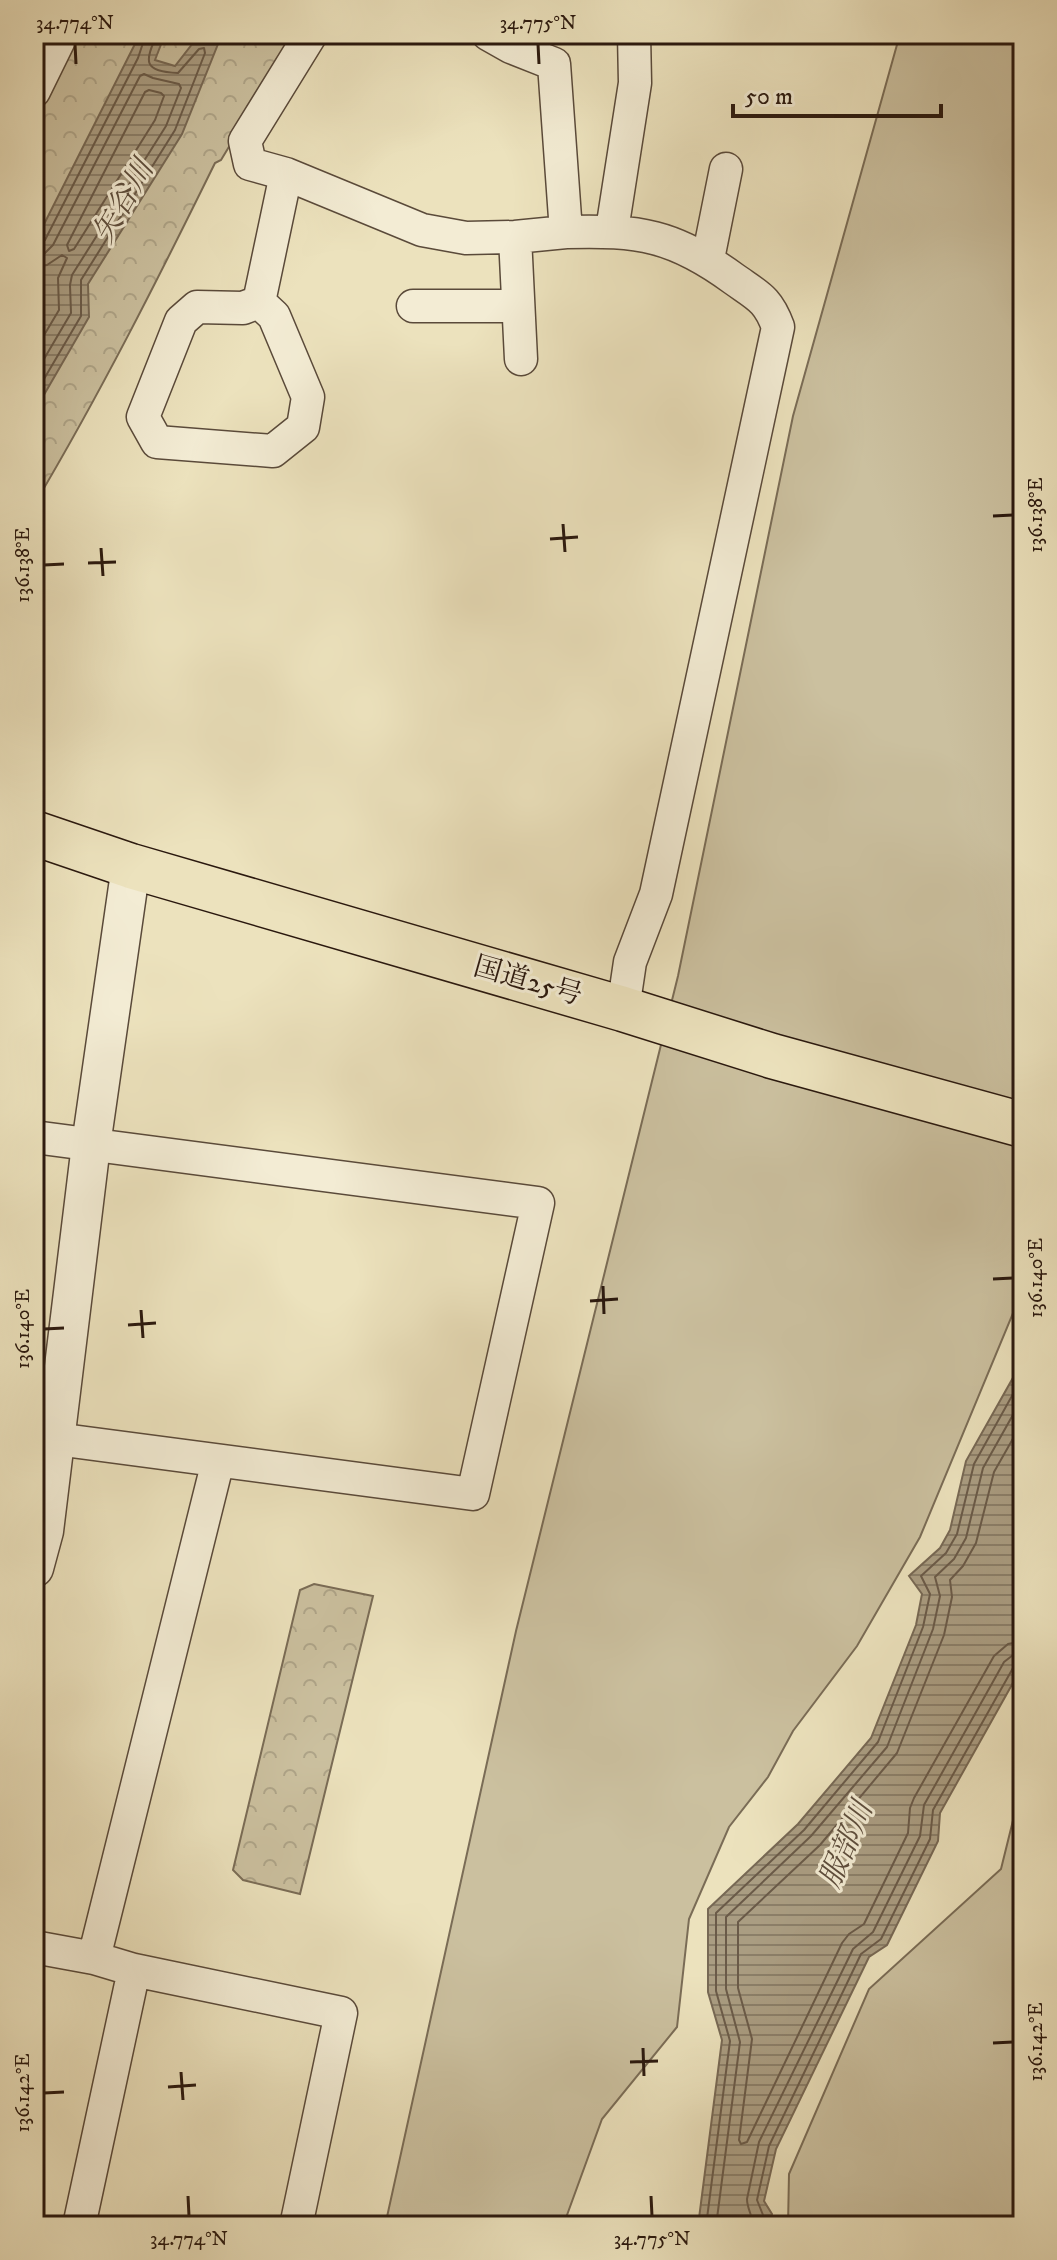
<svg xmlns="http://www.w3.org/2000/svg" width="1057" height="2260" font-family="'IM FELL DW Pica','Noto Serif JP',serif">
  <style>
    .grass { fill: #cbc09f; stroke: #7a6c56; stroke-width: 2 }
    .park { fill: url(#park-crowns); stroke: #7a6c56; stroke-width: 2 }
    .water { fill: url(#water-rules); stroke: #776854; stroke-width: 2 }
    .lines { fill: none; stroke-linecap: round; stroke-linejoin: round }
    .shore { stroke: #6a5a48; stroke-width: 2 }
    .minor-casing { stroke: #5a4a3a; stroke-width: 35 }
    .tertiary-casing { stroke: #5a4a3a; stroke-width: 41 }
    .trunk-casing { stroke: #2a180e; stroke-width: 47 }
    .minor { stroke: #f3ecd4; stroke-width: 32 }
    .tertiary { stroke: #f3ecd4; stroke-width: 38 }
    .trunk { stroke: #ece2bd; stroke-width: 44 }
    .ticks { fill: none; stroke: #2a180e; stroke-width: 3 }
    .labels { text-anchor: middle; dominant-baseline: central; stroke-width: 6; stroke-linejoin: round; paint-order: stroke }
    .street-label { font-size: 28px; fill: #2a180e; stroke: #f3ecd4 }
    .water-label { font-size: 30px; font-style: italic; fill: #5d4d3c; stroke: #f3ecd4 }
    .neatline { fill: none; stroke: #2a180e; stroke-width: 3 }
    .ticks-label { font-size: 20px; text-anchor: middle; fill: #2a180e }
  </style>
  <defs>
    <pattern id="park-crowns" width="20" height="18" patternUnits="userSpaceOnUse" patternTransform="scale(2)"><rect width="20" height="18" fill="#cbc09f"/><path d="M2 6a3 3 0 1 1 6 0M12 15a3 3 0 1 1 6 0" fill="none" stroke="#aea488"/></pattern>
    <pattern id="water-rules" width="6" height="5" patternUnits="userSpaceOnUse" patternTransform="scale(2)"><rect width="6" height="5" fill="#aa9d82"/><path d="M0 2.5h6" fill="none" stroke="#8b7f69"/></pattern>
  </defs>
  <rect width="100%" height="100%" fill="#ece2bd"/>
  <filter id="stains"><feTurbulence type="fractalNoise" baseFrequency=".0025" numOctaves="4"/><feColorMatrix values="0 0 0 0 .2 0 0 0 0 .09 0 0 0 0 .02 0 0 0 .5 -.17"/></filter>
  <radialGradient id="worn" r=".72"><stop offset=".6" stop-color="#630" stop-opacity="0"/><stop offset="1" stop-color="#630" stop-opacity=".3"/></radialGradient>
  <!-- grass -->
  <path class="grass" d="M 900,34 L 1023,34 L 1023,1289 L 920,1537 L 857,1646 L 793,1731 L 768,1777 L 729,1827 L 689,1919 L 677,2027 L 602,2119 L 563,2226 L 385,2226 L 516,1631 L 678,976 L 793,416 Z
    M 1023,1780 L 1023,2226 L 788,2226 L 789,2174 L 869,1989 L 1001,1869 Z"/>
  <!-- park -->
  <path class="park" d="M 76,34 L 297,34 L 221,160 L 215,163 C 158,279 100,394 34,505 L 34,116 Z
    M 314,1584 L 373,1596 L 300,1894 L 243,1880 L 233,1870 L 300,1590 Z"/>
  <!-- water -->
  <path class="water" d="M 140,34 L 165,34 L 155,60 L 175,66 L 200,34 L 222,34 L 182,134 L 88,284 L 89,317 L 34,412 L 34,244 Z
    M 1023,1360 L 1023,1665 L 940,1813 L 938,1841 L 887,1945 L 869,1957 L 776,2149 L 764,2201 L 772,2214 L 770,2226 L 698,2226 L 722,2040 L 708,1992 L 708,1909 L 798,1824 L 871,1738 L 916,1625 L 922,1594 L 909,1576 L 940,1548 L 950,1530 L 966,1461 Z"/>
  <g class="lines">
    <!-- shore -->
    <path class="shore" d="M 149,90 L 161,93 L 164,96 L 155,120 L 74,249 L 69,251 L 67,245 L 145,92 Z
      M 34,245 L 40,244 L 45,240 L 138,58 L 146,34
      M 34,255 L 45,253 L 53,245 L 140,76 L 144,74 L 153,78 L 179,84 L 181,88 L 166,126 L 72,275 L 70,285 L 71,313 L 34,376
      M 34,267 L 47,265 L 62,255 L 67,258 L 58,278 L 59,310 L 34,352
      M 34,396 L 81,316 L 81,280 L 175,130 L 205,53 L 204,48 L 199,49 L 178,73 C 142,71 145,62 157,34
      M 1023,1421 L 994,1472 L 976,1543 L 963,1566 L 950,1580 L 952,1597 L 944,1635 L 897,1753 L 820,1845 L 738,1922 L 738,1988 L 752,2039 L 739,2140 L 741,2144 L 747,2142 L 842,1943 L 849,1934 L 864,1924 L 908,1833 L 910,1808 L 914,1798 L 994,1656 L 1008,1644 L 1023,1641
      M 706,2226 L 730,2041 L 716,1991 L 716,1913 L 804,1830 L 878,1742 L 923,1627 L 930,1594 L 921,1576 L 946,1553 L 957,1534 L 974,1464 L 1023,1376
      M 716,2226 L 740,2042 L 726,1989 L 726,1917 L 811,1836 L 887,1747 L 933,1629 L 940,1596 L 935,1577 L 954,1559 L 966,1538 L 983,1468 L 1023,1397
      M 753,2226 C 753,2216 747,2209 747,2199 L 759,2142 L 853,1949 L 873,1932 L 920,1836 L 924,1805 L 1004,1662 L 1013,1655 L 1023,1653
      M 763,2226 L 763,2215 L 757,2200 L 769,2146 L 861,1954 L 881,1939 L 930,1839 L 933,1810 L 1013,1668 L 1017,1664 L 1023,1663"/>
    <defs>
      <path id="minor" d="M 311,34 L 245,141 L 250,164 L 286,174 L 422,230 L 466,238 L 515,237 L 566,232
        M 488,34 L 511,47 L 554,64 L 566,232 C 639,230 674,235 734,279 C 758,296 768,299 778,327 L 656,894 L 630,962 L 623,1009
        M 34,91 L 62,34
        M 612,230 L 635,83 L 634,34
        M 515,237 L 521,359
        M 708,259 L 726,169
        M 259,302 L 243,308 L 197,307 L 181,321 L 143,417 L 157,442 L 273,451 L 303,427 L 308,397 L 274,316 L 259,302 L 286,174
        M 413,306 L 518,306
        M 34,1137 L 538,1203 L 473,1494 L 56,1439
        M 34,1947 L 94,1958 L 134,1970 L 341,2013 L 296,2226
        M 94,1958 L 218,1461
        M 79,2226 L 134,1970"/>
      <path id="tertiary" d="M 34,1568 L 44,1531 L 91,1145 L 131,866"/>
      <path id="trunk" d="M 34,833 L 131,866 L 623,1009 L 772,1056 L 1023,1125"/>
    </defs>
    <!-- minor casing -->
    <use href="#minor" class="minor-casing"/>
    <!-- tertiary casing -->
    <use href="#tertiary" class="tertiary-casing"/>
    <!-- trunk casing -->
    <use href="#trunk" class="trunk-casing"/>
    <!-- minor -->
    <use href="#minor" class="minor"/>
    <!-- tertiary -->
    <use href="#tertiary" class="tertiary"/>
    <!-- trunk -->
    <use href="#trunk" class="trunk"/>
  </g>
  <!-- ticks -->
  <path class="ticks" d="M 75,44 L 76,64M 538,44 L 539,64M 993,516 L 1013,515M 563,524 L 565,552M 550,539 L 578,537M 101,548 L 103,576M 88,563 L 116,562M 44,565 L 64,564M 993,1279 L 1013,1278M 603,1286 L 604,1314M 590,1301 L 618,1299M 141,1310 L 143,1338M 128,1325 L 156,1323M 44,1329 L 64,1328M 993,2043 L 1013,2042M 643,2048 L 644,2076M 630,2062 L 658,2061M 181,2072 L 183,2100M 168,2087 L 196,2085M 44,2093 L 64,2092M 188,2196 L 189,2216M 651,2196 L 652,2216"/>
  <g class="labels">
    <!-- street labels -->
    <g class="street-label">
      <text transform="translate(528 981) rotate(16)">国道25号</text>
    </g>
    <!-- water labels -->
    <g class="water-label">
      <text transform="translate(124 202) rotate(-60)">矢谷川</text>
      <text transform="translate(847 1845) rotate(-67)">服部川</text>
    </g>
  </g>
  <!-- margin -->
  <rect width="1057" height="2260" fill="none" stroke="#ece2bd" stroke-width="88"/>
  <!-- scale -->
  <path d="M733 104v12h208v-12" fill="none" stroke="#2a180e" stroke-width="4"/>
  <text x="745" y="104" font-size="24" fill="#2a180e" stroke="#f3ecd4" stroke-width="6" paint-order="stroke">50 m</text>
  <rect x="44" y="44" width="969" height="2172" class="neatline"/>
  <g class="ticks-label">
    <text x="75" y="29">34.774°N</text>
    <text x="538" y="29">34.775°N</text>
    <text transform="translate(1035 515) rotate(-90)" y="7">136.138°E</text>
    <text transform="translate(22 565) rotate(-90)" y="7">136.138°E</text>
    <text transform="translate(1035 1278) rotate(-90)" y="7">136.140°E</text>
    <text transform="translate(22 1329) rotate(-90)" y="7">136.140°E</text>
    <text transform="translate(1035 2042) rotate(-90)" y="7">136.142°E</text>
    <text transform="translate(22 2093) rotate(-90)" y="7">136.142°E</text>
    <text x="189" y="2245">34.774°N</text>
    <text x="652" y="2245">34.775°N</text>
  </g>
  <rect width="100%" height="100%" filter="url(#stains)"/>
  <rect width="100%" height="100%" fill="url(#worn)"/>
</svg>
